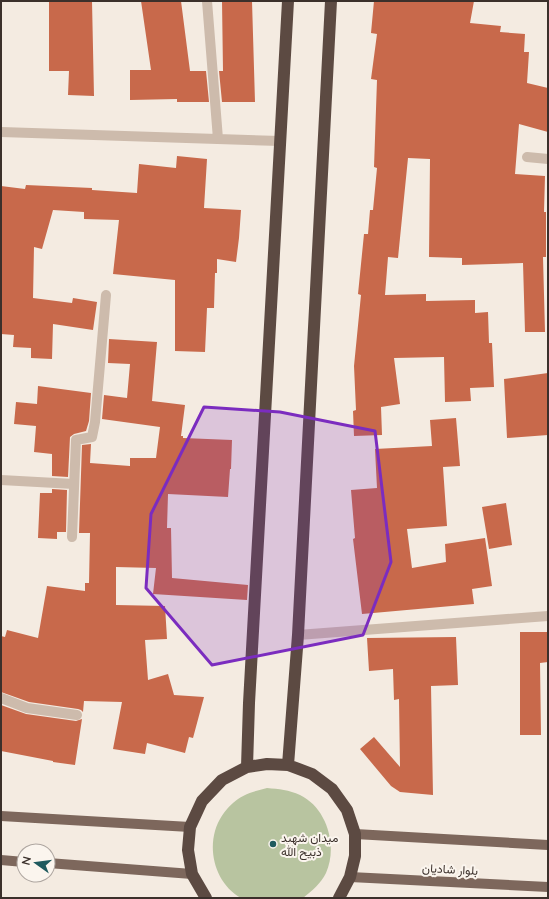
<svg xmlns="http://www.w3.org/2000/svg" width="549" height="899" font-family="Lato,Vazirmatn,sans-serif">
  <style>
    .green { fill: #b8c4a0 }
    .building { fill: #c8694b }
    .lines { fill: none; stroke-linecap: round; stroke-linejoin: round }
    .minor { stroke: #cdbbac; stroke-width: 10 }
    .major { stroke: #7d675c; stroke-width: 10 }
    .highway { stroke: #5c4a42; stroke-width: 12 }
    .marked { fill: #7b2cbf; fill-opacity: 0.2; stroke: #7b2cbf; stroke-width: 3; stroke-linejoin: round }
    .poi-dot { fill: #1f5a5e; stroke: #fbf5ee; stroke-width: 1.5 }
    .labels { text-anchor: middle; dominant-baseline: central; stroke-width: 4; stroke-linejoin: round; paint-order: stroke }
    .poi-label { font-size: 12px; fill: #3b302b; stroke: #fbf5ee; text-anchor: start }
    .street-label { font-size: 12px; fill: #3b302b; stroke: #fbf5ee }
  </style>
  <rect width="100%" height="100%" fill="#f4ebe1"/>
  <!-- green -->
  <path class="green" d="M 267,788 C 279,789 289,790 300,795 C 327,808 338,846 326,873 C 321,883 312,891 303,898 L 241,898 C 218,885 208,856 215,831 C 218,820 225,810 233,803 C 242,794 255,791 267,788 Z"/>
  <!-- building -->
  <path class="building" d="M 49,1 L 92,1 L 94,96 L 68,95 L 69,71 L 49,71 Z
    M 141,1 L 181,1 L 190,71 L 206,71 L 209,102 L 177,102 L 177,99 L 130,100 L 130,70 L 151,70 Z
    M 222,1 L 252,1 L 255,102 L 222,102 L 219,71 L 223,71 Z
    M 374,1 L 474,1 L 470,23 L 501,26 L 500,32 L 525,34 L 524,52 L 529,52 L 527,83 L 548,88 L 548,132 L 519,124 L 515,174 L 545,176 L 544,212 L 546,212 L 546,257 L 543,257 L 545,332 L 525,332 L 523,263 L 462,265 L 462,258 L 429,257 L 430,159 L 408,158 L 398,258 L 388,257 L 385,295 L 426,294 L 426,301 L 475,300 L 475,313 L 488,312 L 489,343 L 492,343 L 494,387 L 470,388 L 471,401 L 445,402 L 444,357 L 394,358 L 400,404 L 381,407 L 382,435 L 354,436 L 353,411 L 356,410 L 354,366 L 361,295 L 358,294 L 364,234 L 368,234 L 370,210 L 373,210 L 377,168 L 374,167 L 377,80 L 371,79 L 377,34 L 371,33 Z
    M 177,156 L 207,159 L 204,208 L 241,210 L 239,238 L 236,262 L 217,259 L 217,273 L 215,273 L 214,308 L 207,308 L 205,352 L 175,351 L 175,280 L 113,274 L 119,220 L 84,219 L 84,212 L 53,210 L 42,249 L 34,247 L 33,298 L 72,303 L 73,298 L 97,302 L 93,330 L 53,324 L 52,359 L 31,358 L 31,348 L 13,347 L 14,335 L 1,334 L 1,186 L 25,189 L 26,185 L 92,188 L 92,190 L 137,193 L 139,164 L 176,168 Z
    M 109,339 L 157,342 L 152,401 L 185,405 L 181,436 L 183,436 L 183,438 L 232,440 L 231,469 L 230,469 L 228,497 L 168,494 L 167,528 L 171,528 L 172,578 L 248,585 L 247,600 L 153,594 L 156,568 L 116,567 L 116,605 L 165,606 L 167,639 L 145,640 L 148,680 L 168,674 L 174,695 L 204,697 L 193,738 L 189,737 L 185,753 L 147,743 L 145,754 L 113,749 L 122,702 L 84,701 L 83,712 L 81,710 L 78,709 L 29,702 L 1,692 L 1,636 L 5,637 L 7,630 L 38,638 L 47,586 L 85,591 L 85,583 L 89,583 L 90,533 L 79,533 L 82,445 L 91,444 L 90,463 L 130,466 L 130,458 L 156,458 L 160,427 L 102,419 L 104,395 L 127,398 L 130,364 L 108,363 Z
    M 548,373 L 548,435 L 507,438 L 504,379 Z
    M 38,386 L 91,393 L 89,421 L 86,431 L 74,434 L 70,437 L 68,477 L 52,476 L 52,454 L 34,452 L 36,426 L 14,424 L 16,402 L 37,404 Z
    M 456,418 L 460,466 L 443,467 L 447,526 L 407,529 L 412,568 L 446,562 L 445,544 L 485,538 L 492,586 L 472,589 L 474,604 L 362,614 L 353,539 L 355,538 L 351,490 L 377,488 L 375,449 L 432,446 L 430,420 Z
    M 52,489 L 67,490 L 66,532 L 57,532 L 57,539 L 38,538 L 40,493 L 52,493 Z
    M 506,503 L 512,545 L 489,549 L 482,507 Z
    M 520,632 L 548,632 L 548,662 L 540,663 L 541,735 L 520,735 Z
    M 456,637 L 458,685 L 431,686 L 433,795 L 400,792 L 391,786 L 360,749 L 374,737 L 400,767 L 399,699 L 394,700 L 393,669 L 369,671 L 367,638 Z
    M 1,705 L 26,714 L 76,721 L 82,719 L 75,765 L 53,762 L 53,761 L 1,751 Z"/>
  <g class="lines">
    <!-- minor -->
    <path class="minor" d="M 207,1 L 218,139
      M 1,132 L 280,141
      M 527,157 L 548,159
      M 1,480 L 74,484
      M 72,537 L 76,440 L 92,437 L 95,422 L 106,295
      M 298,635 L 548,616
      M 1,698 L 27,708 L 77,715"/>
    <!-- major -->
    <path class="major" d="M 1,816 L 190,827
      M 355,834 L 548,845
      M 1,860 L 24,862
      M 48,863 L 192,874
      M 350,877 L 548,887"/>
    <!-- highway -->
    <path class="highway" d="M 288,765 L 298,635 L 331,1
      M 247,767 L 249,703 L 288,1
      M 206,898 L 192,874 L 188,850 L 190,827 L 202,801 L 222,780 L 247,767 L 267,764 L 288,765 L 312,774 L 332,789 L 347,810 L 355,834 L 355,856 L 350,877 L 339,898"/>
  </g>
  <!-- marked area -->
  <path class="marked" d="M 204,407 L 280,412 L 375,431 L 391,562 L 363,635 L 212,665 L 146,588 L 151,514 Z"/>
  <!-- markers -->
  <circle class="poi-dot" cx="273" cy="844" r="4"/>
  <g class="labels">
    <!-- poi labels -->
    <g class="poi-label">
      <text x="281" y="837">میدان شهید<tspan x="281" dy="14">ذبیح الله</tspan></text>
    </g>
    <!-- street labels -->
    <g class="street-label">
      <text transform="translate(450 869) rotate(3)">بلوار شادیان</text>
    </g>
  </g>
  <!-- border -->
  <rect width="549" height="899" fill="none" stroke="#3b302b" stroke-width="4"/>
  <!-- north arrow -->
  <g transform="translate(36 863) rotate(284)"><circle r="19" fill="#fbf5ee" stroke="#aea6a0"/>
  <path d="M0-3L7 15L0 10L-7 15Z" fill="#1f5a5e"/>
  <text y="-6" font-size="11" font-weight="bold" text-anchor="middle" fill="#3b302b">N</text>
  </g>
</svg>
